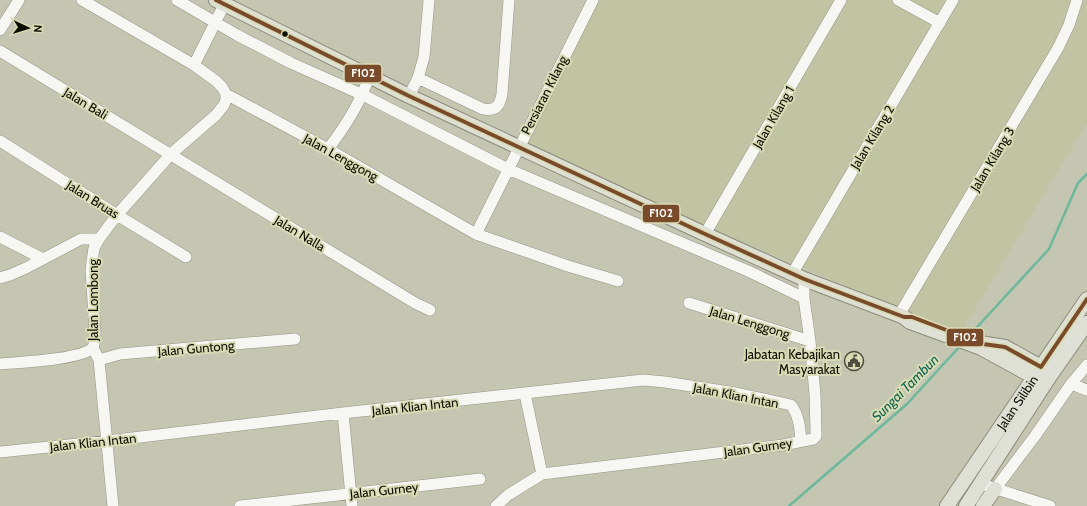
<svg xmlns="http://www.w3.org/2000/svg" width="1087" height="506" font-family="Cabin,sans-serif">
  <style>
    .built { fill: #c1c4a2 }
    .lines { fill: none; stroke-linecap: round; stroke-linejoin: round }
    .stream { stroke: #6db89c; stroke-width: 2.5 }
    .minor-casing { stroke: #939484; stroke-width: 12 }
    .major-casing { stroke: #8b8c78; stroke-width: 16 }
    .minor { stroke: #f6f6f3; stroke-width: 11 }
    .major { stroke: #dee0d6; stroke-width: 14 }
    .bus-1-casing { stroke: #d9dbb5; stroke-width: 7 }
    .bus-1 { stroke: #7a4b2a; stroke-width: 4 }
    .bus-dot { fill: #0c0d02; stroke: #d9dbb5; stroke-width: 1.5 }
    .labels { text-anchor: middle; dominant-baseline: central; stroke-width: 4; stroke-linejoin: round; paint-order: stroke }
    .street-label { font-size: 13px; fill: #0c0d02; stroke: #d9dbb5 }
    .poi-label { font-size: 13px; fill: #0c0d02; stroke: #d9dbb5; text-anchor: end }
    .water-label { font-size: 14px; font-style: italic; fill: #126550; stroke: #d9dbb5 }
    .line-badge { stroke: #d9dbb5; stroke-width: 1.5 }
    .badge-label { font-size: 11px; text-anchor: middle; font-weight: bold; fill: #fff }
  </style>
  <rect width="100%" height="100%" fill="#c4c6b1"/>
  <!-- built -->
  <path class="built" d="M 594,0 L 1087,0 L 1087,123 L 960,335 L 519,146 Z"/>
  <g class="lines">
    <!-- stream -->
    <path class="stream" d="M 967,338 L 1049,249 L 1078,183 L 1087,174
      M 789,506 L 907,404 L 961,345"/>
    <defs>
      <path id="minor" d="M 82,0 L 194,65 L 216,81 L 222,87 L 226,94 L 328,149 L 476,234 L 568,266 L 618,281
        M 177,0 L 237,35 L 291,63 L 363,95 L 508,169 L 748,271 L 804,298
        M 898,0 L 940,23
        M 0,30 L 19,0
        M 0,51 L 415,303 L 430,310
        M 194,65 L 224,5
        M 418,78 L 483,109 C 496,111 500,106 502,94 L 509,0
        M 409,96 L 418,78 L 424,57 L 429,0
        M 0,141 L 117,215 L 186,257
        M 328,149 C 345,127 360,103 369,77
        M 476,234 L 593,0
        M 705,234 L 841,0
        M 0,237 L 43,259
        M 792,274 L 953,0
        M 0,278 L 10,275 L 26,268 L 81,239 L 99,239
        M 689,303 L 810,341
        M 899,315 L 1058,48 L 1069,25 L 1077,0
        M 99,360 L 120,354 L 295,339
        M 0,364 C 21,362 78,360 93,348
        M 1071,384 L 1087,390
        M 343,413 L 352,506
        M 0,452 L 107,441 L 343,413 L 643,380 L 665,382 L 736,393 L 791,405 C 799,415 800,429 801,441
        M 542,474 L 783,445 L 813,439 L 816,436 L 816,432 L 815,394 L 810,341 L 804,298 L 804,279
        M 981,484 L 1050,506
        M 995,489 L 1035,436 L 1071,384 L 1087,365
        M 113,506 L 99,360 L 93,348 L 95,340 L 95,332 L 91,269 L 94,248 L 99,239 L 117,215 L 171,154 L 216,115 L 224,105 L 226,100 L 226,94
        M 240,506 L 480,479
        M 496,506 L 508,495 L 542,474 L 525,394"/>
      <g id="major">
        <path d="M 216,0 L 409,96 L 705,234 L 804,279 L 899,315 L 904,317 L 910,322 L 981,348 L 1034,377 L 1048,379"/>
        <path d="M 980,343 L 1005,347 L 1041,367"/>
        <path id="s1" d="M 947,506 L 1087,299"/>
        <path d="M 966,506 L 1048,379 L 1087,323"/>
        <path d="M 983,506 L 995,489"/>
      </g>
    </defs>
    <!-- minor casing -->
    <use href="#minor" class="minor-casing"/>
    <!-- major casing -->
    <use href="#major" class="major-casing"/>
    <!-- minor -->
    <use href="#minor" class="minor"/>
    <!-- major -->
    <use href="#major" class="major"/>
    <defs>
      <path id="bus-1" d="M 216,0 L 409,96 L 705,234 L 804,279 L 904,317 L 912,317 L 983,344 L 1005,347 L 1041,367 L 1087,299"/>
    </defs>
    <!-- bus-1 casing -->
    <use href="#bus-1" class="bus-1-casing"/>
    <!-- bus-1 -->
    <use href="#bus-1" class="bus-1"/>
  </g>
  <!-- icons -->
  <defs>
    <symbol id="civic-ring" viewBox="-11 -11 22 22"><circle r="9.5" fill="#d9dbb5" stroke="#4c4e3f" stroke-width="1.5"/><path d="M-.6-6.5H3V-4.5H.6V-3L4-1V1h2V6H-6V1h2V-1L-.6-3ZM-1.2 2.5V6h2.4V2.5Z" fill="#4c4e3f"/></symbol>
  </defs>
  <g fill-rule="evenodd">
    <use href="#civic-ring" x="843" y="350" width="22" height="22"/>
  </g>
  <!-- markers -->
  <circle class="bus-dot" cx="285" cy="34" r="3.5"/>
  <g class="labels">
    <!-- street labels -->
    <g class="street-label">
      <text transform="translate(544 95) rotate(-63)">Persiaran Kilang</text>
      <text transform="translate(86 103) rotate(31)">Jalan Bali</text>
      <text transform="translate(773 117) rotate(-60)">Jalan Kilang 1</text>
      <text transform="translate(872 137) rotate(-59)">Jalan Kilang 2</text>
      <text transform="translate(341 157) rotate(29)">Jalan Lenggong</text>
      <text transform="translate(992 159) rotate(-59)">Jalan Kilang 3</text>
      <text transform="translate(93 199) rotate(32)">Jalan Bruas</text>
      <text transform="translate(300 233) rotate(31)">Jalan Nalla</text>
      <text transform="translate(93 300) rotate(-90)">Jalan Lombong</text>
      <text transform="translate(750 322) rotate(17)">Jalan Lenggong</text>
      <text transform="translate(196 348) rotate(-5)">Jalan Guntong</text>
      <text transform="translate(736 395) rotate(11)">Jalan Klian Intan</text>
      <text stroke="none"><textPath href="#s1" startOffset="125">Jalan Silibin</textPath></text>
      <text transform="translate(415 406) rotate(-6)">Jalan Klian Intan</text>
      <text transform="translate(93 442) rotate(-6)">Jalan Klian Intan</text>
      <text transform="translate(758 447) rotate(-8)">Jalan Gurney</text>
      <text transform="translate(384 490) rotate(-6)">Jalan Gurney</text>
    </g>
    <!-- poi labels -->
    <g class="poi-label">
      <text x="840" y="354">Jabatan Kebajikan<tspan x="840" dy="15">Masyarakat</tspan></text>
    </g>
    <!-- water labels -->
    <g class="water-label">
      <text transform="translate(905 388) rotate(-45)">Sungai Tambun</text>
    </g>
  </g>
  <g class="line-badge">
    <rect x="344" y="64" width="38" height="19" rx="4" fill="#7a4b2a"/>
    <rect x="642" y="204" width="38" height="19" rx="4" fill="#7a4b2a"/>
    <rect x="946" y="328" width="38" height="19" rx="4" fill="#7a4b2a"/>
  </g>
  <g class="badge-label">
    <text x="363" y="77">F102</text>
    <text x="661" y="217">F102</text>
    <text x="965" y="341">F102</text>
  </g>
  <!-- north arrow -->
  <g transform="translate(28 28) rotate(94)" stroke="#d9dbb5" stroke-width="3" paint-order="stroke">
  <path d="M0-3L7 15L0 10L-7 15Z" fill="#0c0d02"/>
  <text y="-6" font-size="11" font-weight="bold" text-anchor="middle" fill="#0c0d02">N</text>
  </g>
</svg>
